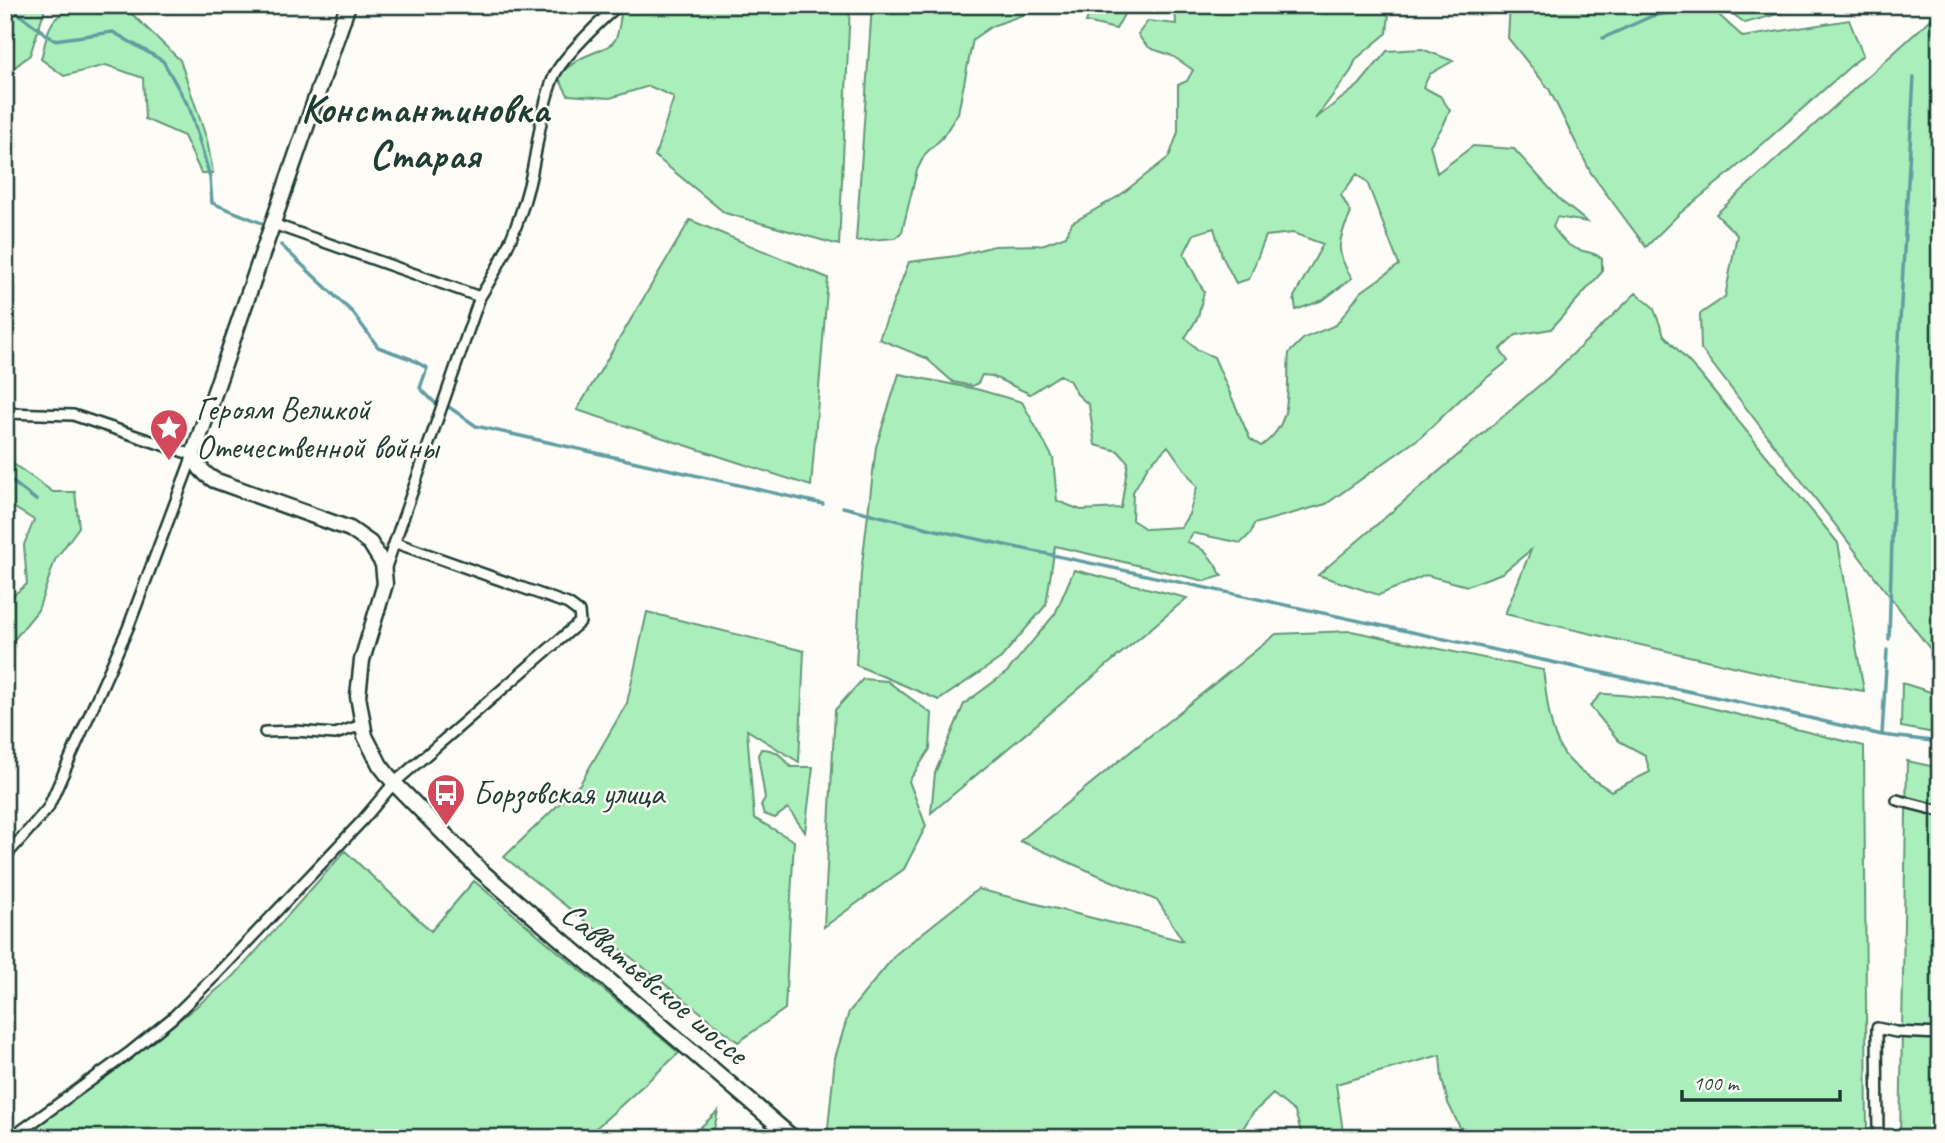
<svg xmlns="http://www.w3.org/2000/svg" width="1945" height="1143" font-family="Caveat,sans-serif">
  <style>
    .green { fill: #aaefbb; stroke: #649678; stroke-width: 2; fill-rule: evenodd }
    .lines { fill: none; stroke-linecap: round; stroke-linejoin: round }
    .stream { stroke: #619da1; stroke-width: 3.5 }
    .street-casing { stroke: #1f3d34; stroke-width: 14 }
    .primary-casing { stroke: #1f3d34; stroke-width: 19 }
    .street { stroke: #fdfcf7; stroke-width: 9 }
    .primary { stroke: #fdfcf7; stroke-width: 14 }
    .labels { text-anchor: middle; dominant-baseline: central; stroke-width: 5; stroke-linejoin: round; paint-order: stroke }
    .poi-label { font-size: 33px; fill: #1f3d34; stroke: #fdfcf7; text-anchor: start }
    .street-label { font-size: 33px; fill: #1f3d34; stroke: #fdfcf7 }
    .district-label { font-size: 40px; font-weight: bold; fill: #1f3d34; stroke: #fdfcf7 }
  </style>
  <rect width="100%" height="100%" fill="#fdfcf7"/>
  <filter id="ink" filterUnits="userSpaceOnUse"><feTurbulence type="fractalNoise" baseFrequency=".0143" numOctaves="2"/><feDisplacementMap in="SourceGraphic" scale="14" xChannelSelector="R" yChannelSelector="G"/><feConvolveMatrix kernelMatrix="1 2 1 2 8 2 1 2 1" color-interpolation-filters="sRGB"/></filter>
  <g filter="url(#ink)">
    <!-- green -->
    <path class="green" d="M 5,5 L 46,5 L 30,55 L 10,71 L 5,69 Z
      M 640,5 L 850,5 L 839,245 L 725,213 L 655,156 L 674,97 L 649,86 L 610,98 L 568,95 L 557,75 C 567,69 576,60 586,56 C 615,43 617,48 621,13 Z
      M 872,5 L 1050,5 L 992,26 L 973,39 L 958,113 L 942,138 L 925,154 L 917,170 L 902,232 L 895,238 L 856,241 Z
      M 1092,5 L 1129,5 L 1116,29 L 1086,22 Z
      M 1175,5 L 1382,5 L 1389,12 L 1387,33 L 1356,59 L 1351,71 L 1315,119 L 1359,85 L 1387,51 L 1422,49 L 1453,61 L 1430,74 L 1423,87 L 1440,96 L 1450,110 L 1443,126 L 1430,145 L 1437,173 L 1473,146 L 1514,149 L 1561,201 L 1587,222 L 1557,217 L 1553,227 C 1560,237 1567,247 1580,250 C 1589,253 1595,252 1602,259 L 1602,272 L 1551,329 L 1516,335 L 1500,350 L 1508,361 L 1465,395 L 1422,436 L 1326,504 L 1254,524 L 1251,533 L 1241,543 L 1193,533 L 1187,542 C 1205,547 1213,560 1222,576 L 1205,581 L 1055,546 L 1046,605 L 1001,658 L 939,700 L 856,665 L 861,573 L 876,447 L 899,374 L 976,389 L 1022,402 L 1053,458 L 1057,501 L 1081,510 L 1121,508 L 1128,462 L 1118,451 L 1095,445 L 1089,405 L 1077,394 L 1069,380 L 1060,375 L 1030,394 L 992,376 L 982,375 L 978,383 L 972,386 L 953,382 L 926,358 L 879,339 L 909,262 L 956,256 L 994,246 L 1042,245 L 1066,236 L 1072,223 L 1119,196 L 1169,157 L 1178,132 L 1178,85 L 1187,81 L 1193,70 C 1186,65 1179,60 1172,56 C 1155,48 1149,53 1138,34 L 1148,21 L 1176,24 ZM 1357,174 L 1367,182 L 1399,265 L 1361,292 L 1336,325 L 1304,338 L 1289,353 C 1286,389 1295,423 1261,446 L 1250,439 L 1214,357 L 1198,350 L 1185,338 L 1198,317 L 1204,292 L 1184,254 L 1194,234 L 1214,228 L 1222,256 L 1236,283 L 1249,279 L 1266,236 L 1293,233 L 1323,244 L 1294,297 L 1296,310 L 1323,300 L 1352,278 C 1334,251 1338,241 1351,213 L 1341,195 ZM 1168,446 L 1197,487 L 1189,514 L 1181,527 L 1146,529 L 1132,520 L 1133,492 L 1148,466 Z
      M 1510,5 L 1708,5 L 1743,37 L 1849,20 L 1863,55 L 1732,171 L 1679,214 L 1646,247 L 1591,173 L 1549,89 L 1508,38 Z
      M 1721,5 L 1810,5 L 1745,23 Z
      M 91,6 L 132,14 L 180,60 L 207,140 L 213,173 L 201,173 L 184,136 L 145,119 L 143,78 L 106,65 L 64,76 L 41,59 C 51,20 49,13 91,6 Z
      M 1940,11 L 1940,662 L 1701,349 L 1700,314 L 1725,297 L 1737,235 L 1716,214 Z
      M 5,93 L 14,122 L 16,148 L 5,154 Z
      M 690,220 L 828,278 L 811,486 L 577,410 Z
      M 1636,293 L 1653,307 L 1664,335 L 1699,373 L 1838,543 L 1864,691 L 1785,678 L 1505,614 L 1531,550 L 1502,573 L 1467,586 L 1426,575 L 1379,595 L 1318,575 L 1549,377 Z
      M 5,458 L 53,492 L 75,492 L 79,527 L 55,560 L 38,610 L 5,651 L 5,602 L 27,584 L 24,545 L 34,520 L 5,502 Z
      M 1074,570 L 1187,598 L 931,813 L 935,773 L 964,704 L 1007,672 L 1055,614 Z
      M 647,612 L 804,651 L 799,762 L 747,730 L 754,818 L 794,841 L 785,1009 L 738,1042 L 504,857 L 580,784 L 627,703 Z
      M 1351,631 L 1543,670 C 1547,696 1548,725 1561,749 C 1571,767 1594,780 1611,791 L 1650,772 L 1645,755 L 1619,741 L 1590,706 L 1601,694 C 1627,693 1650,702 1675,699 L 1864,746 L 1867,1138 L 1465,1138 L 1448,1103 L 1442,1079 L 1440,1055 L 1336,1084 L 1344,1138 L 1303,1138 L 1295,1112 L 1273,1094 L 1252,1114 L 1237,1138 L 827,1138 L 835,1058 L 849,1012 L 896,954 L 978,889 L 1183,941 L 1158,901 L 1020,841 L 1276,634 Z
      M 863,679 L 887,681 L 932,714 L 930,749 L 909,781 L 926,826 L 904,869 L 824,927 L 835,710 Z
      M 1902,683 L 1940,695 L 1940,734 L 1901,727 Z
      M 761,749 C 776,749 782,756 791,767 L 813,767 L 805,832 L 788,808 L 775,818 L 764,814 L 761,805 L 765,798 L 758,755 Z
      M 1907,761 L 1940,768 L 1940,1138 L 1900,1138 Z
      M 345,851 L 431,931 L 474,881 L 679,1053 L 585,1138 L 21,1138 L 41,1120 L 84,1076 L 136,1055 L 234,976 Z
      M 718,1111 L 712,1138 L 689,1138 Z"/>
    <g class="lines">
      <!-- stream -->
      <path class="stream" d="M 9,7 L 54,40 L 113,32 L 163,61 L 190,109 L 210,177 L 212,203 L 264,224
        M 5,30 L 9,8
        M 1603,38 L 1652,16 L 1712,5
        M 281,245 L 353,313 L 378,347 L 411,359 L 427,368 L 420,388 L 435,403
        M 449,407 L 476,426 L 823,504
        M 5,476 L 36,500
        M 843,507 L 940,531 L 1771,709 L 1882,735 L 1940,742
        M 1889,639 L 1897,374 L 1914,77
        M 1882,735 L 1887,650"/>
      <defs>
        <path id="street" d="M 273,224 L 480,297
          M 5,413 L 73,415 L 193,455 L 128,628 L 48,808 L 5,857
          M 385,570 L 480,297 C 502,263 519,225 529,185 C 538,149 540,110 554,76 C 562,58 603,18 619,5
          M 265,732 L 295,731 L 335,734 L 362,725
          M 1897,800 L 1940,811
          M 11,1138 L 129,1053 L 171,1019 L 217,974 L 362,821 L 394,783 L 580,622 L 579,612 L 568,604 L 396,543
          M 1878,1138 L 1877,1028 L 1896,1032 L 1940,1034"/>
        <path id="primary" d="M 348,5 L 193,455 C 197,467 204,474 214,480 L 350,529 L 370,543 L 383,564 L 385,584 L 362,660 L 358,696 L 365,736 L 380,765 L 394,783 L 481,871 L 793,1138"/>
      </defs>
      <!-- street casing -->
      <use href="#street" class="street-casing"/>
      <!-- primary casing -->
      <use href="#primary" class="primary-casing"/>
      <!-- street -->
      <use href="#street" class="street"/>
      <!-- primary -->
      <use href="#primary" class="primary"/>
    </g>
  </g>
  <!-- icons -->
  <defs>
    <symbol id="sight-pin" viewBox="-11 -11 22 30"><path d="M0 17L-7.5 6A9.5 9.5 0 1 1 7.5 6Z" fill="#d1495b" stroke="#fdfcf7"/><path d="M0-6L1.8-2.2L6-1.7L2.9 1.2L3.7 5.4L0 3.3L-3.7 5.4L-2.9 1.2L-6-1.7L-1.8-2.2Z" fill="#fff"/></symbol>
    <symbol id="bus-pin" viewBox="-11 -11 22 30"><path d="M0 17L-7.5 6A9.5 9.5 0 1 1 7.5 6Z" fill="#d1495b" stroke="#fdfcf7"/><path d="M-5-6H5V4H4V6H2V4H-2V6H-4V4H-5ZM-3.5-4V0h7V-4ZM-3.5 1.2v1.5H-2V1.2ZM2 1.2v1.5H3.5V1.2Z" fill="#fff"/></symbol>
  </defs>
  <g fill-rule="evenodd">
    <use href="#sight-pin" x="147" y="406" width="44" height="60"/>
    <use href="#bus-pin" x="424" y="771" width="44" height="60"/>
  </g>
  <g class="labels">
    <!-- poi labels -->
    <g class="poi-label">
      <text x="196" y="409">Героям Великой<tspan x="196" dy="38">Отечественной войны</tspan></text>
      <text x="473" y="793">Борзовская улица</text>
    </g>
    <!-- street labels -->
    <g class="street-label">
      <text transform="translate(655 983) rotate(40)">Савватьевское шоссе</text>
    </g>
    <!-- district labels -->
    <g class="district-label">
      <text x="425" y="109">Константиновка<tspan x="425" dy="46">Старая</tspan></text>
    </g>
  </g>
  <!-- margin -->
  <rect width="1945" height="1143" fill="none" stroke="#fdfcf7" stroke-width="28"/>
  <rect x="14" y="14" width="1917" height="1115" fill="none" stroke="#1f3d34" stroke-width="2.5" filter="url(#ink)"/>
  <!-- scale -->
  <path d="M1682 1090v10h158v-10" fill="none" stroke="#1f3d34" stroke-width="3.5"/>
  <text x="1693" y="1090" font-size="21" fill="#1f3d34" stroke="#fdfcf7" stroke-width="5" paint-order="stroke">100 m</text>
</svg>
